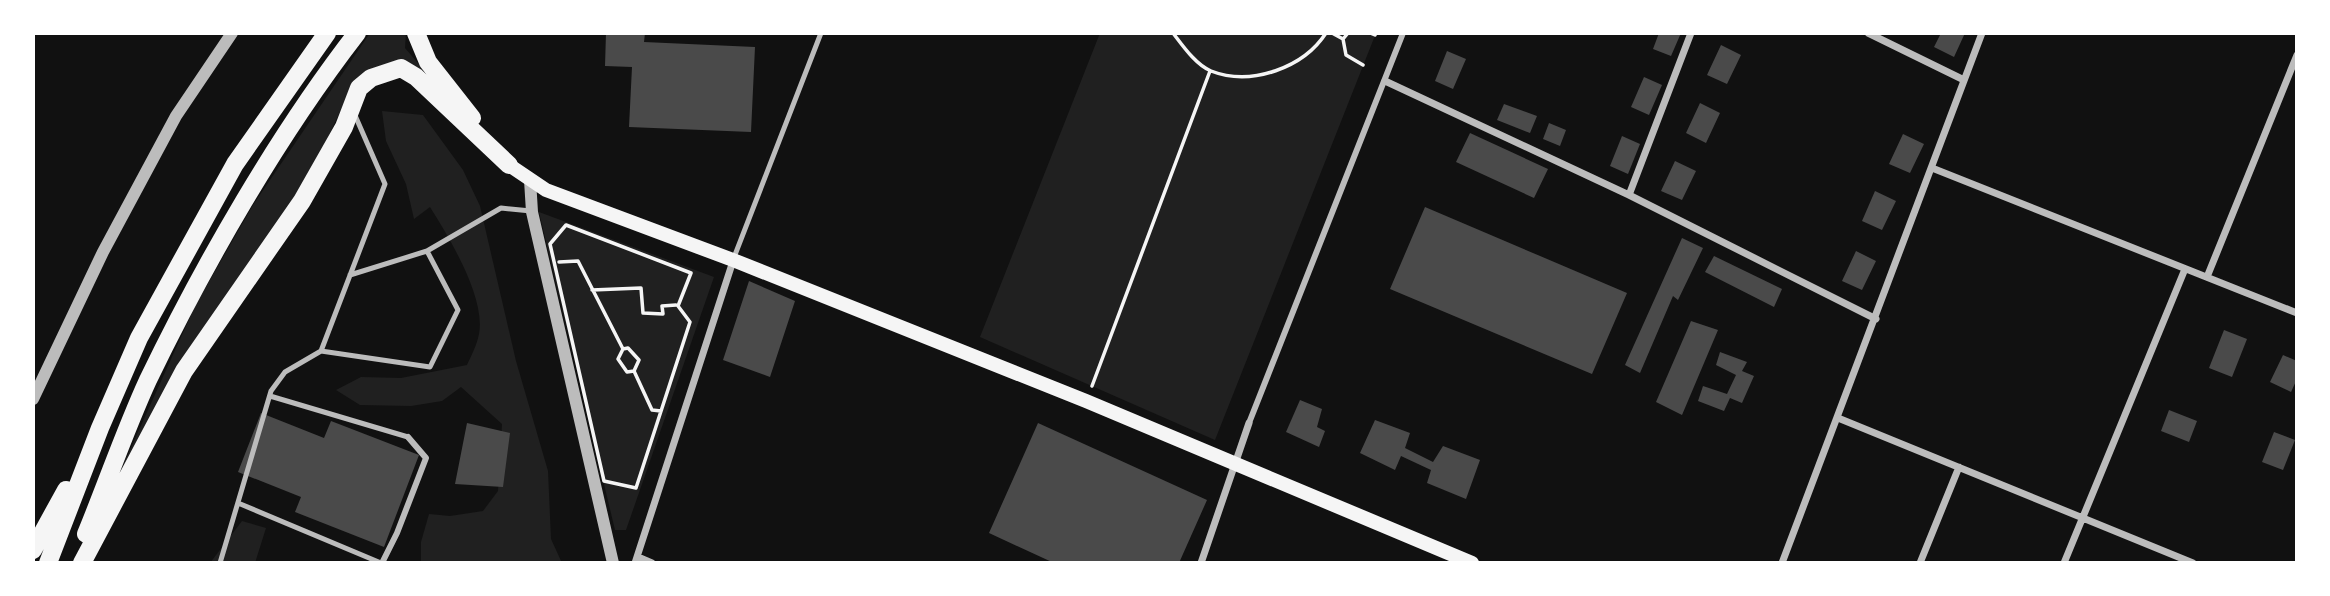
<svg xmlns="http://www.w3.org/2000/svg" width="2330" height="596" font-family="'Libre Baskerville',serif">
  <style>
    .green { fill: #202020 }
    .building { fill: #4a4a4a }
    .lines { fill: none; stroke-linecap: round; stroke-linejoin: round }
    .path { stroke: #f5f5f5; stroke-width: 3.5 }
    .service { stroke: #bcbcbc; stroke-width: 5 }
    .pedestrian { stroke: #bcbcbc; stroke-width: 6 }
    .minor { stroke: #bcbcbc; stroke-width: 7 }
    .tertiary { stroke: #bcbcbc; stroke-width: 12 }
    .secondary { stroke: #f5f5f5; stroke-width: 14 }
    .trunk { stroke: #f5f5f5; stroke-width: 18 }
  </style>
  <rect width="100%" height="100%" fill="#111"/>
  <!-- green -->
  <path class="green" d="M 370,33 L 406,33 L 405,48 L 459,111 L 403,63 L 346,99 L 323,148 L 288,209 L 115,483 L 195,306 L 253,205 Z
    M 1100,33 L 1376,33 L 1215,440 L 980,337 Z
    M 382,111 L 423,115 L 463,170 L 480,206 L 516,361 L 548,471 L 551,539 L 562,563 L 421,563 L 421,542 L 429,514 L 450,516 L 483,511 L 498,491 L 502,424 L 461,387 L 442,401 L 411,406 L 360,405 L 336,390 L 361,377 L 401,378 L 467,365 C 471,356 477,345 479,334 C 486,298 449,237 430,207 L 414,219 L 406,184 L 386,141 Z
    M 539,212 L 714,277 L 626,530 L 615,530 Z
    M 242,521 L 266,528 L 255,563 L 210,563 Z"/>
  <!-- building -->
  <path class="building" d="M 606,33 L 645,33 L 644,42 L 755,47 L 751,132 L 629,127 L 632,67 L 605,66 Z
    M 1659,33 L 1681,33 L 1671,56 L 1653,49 Z
    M 1941,33 L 1965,33 L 1954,57 L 1934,47 Z
    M 1721,45 L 1741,55 L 1727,84 L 1707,75 Z
    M 1447,51 L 1466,59 L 1453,89 L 1435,81 Z
    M 1644,77 L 1662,85 L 1649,115 L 1631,107 Z
    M 1700,103 L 1720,113 L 1706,143 L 1686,133 Z
    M 1504,104 L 1537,116 L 1530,133 L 1497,120 Z
    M 1549,123 L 1566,130 L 1560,146 L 1543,139 Z
    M 1470,133 L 1548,169 L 1534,198 L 1456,162 Z
    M 1903,134 L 1924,144 L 1910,173 L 1889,164 Z
    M 1622,136 L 1640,144 L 1628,174 L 1610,166 Z
    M 1675,161 L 1696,171 L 1682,200 L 1661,191 Z
    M 1875,191 L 1896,201 L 1882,230 L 1862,221 Z
    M 1425,207 L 1627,293 L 1592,374 L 1390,289 Z
    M 1682,238 L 1703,248 L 1678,300 L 1673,296 L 1640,373 L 1625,365 Z
    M 1856,251 L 1876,261 L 1862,290 L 1842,281 Z
    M 1714,256 L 1782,289 L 1774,307 L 1705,272 Z
    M 749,281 L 795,301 L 770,377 L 723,360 Z
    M 1691,321 L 1718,330 L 1682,415 L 1656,402 Z
    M 2224,330 L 2247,339 L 2232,377 L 2209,368 Z
    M 1720,352 L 1747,362 L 1742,371 L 1754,376 L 1742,403 L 1730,398 L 1724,411 L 1698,401 L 1703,386 L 1727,394 L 1736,375 L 1716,365 Z
    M 2283,355 L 2297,361 L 2297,379 L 2291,392 L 2270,382 Z
    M 1300,400 L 1322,409 L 1317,427 L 1325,431 L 1319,447 L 1286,432 Z
    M 2169,410 L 2197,421 L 2189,442 L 2161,431 Z
    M 261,413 L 324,438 L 331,421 L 419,455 L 384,547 L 295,512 L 301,497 L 238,472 Z
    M 1375,420 L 1410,433 L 1405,448 L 1433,462 L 1443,446 L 1480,460 L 1466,499 L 1427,483 L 1431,470 L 1401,456 L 1395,470 L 1360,453 Z
    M 467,423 L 510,433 L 503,487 L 455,484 Z
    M 1038,423 L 1207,500 L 1179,563 L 1054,563 L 989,533 Z
    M 2274,432 L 2295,440 L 2283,470 L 2262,462 Z"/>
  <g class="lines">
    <!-- path -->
    <path class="path" d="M 1173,33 C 1183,46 1196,65 1211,71 C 1252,87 1304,67 1326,33
      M 1332,33 L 1343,39 L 1346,55 L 1363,65
      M 1370,33 L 1375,35
      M 1343,39 L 1348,33
      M 566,225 L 691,273 L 678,306 L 690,322 L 636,488 L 604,481 L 550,244 Z
      M 559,262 L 578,261 L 623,349 L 618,359 L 627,372 L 634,371 L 652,410 L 661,411
      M 592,290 L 641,288 L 643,313 L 663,314 L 662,306 L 676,305
      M 623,349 L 628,348 L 639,360 L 634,371
      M 1092,386 L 1210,71"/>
    <!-- service -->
    <path class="service" d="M 427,251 L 501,208 L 531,211
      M 733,260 L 821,33
      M 321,351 L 430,367 L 458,310 L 427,251 L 350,275
      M 270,396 L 408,437
      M 238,503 L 381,563
      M 220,563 L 271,391 L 285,372 L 321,351 L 385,184 L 354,113"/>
    <!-- pedestrian -->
    <path class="pedestrian" d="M 1249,423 L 1403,33
      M 382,563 L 397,533 L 426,458 L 408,437"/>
    <!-- minor -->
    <path class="minor" d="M 1868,33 L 1964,80
      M 1385,81 L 1629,195 L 1876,319
      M 1932,168 L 2297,313
      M 1629,195 L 1691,33
      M 2207,277 L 2297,55
      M 1838,418 L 2193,563
      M 638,557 L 652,563
      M 635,563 L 733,261
      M 1201,563 L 1249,423
      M 1782,563 L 1982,33
      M 1920,563 L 1959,467
      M 2064,563 L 2185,269"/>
    <!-- tertiary -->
    <path class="tertiary" d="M 530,180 L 532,212 L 613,563
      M 33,399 L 103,252 L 176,116 L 232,33"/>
    <!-- secondary -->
    <path class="secondary" d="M 509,165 L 546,190 L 733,260 L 1086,401 L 1472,563"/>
    <!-- trunk -->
    <path class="trunk" d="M 416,33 L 428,62 L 472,118
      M 86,534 C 107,483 125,430 148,380 C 204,264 278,135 357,33
      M 33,550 L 66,490
      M 48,563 L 100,428 L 139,338 L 235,164 L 327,33
      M 82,563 L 184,371 L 302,201 L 344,127 L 359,88 L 371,78 L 401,68 L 416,77 L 509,165"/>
  </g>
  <!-- border -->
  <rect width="2330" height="596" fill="none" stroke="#ffffff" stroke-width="70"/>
</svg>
